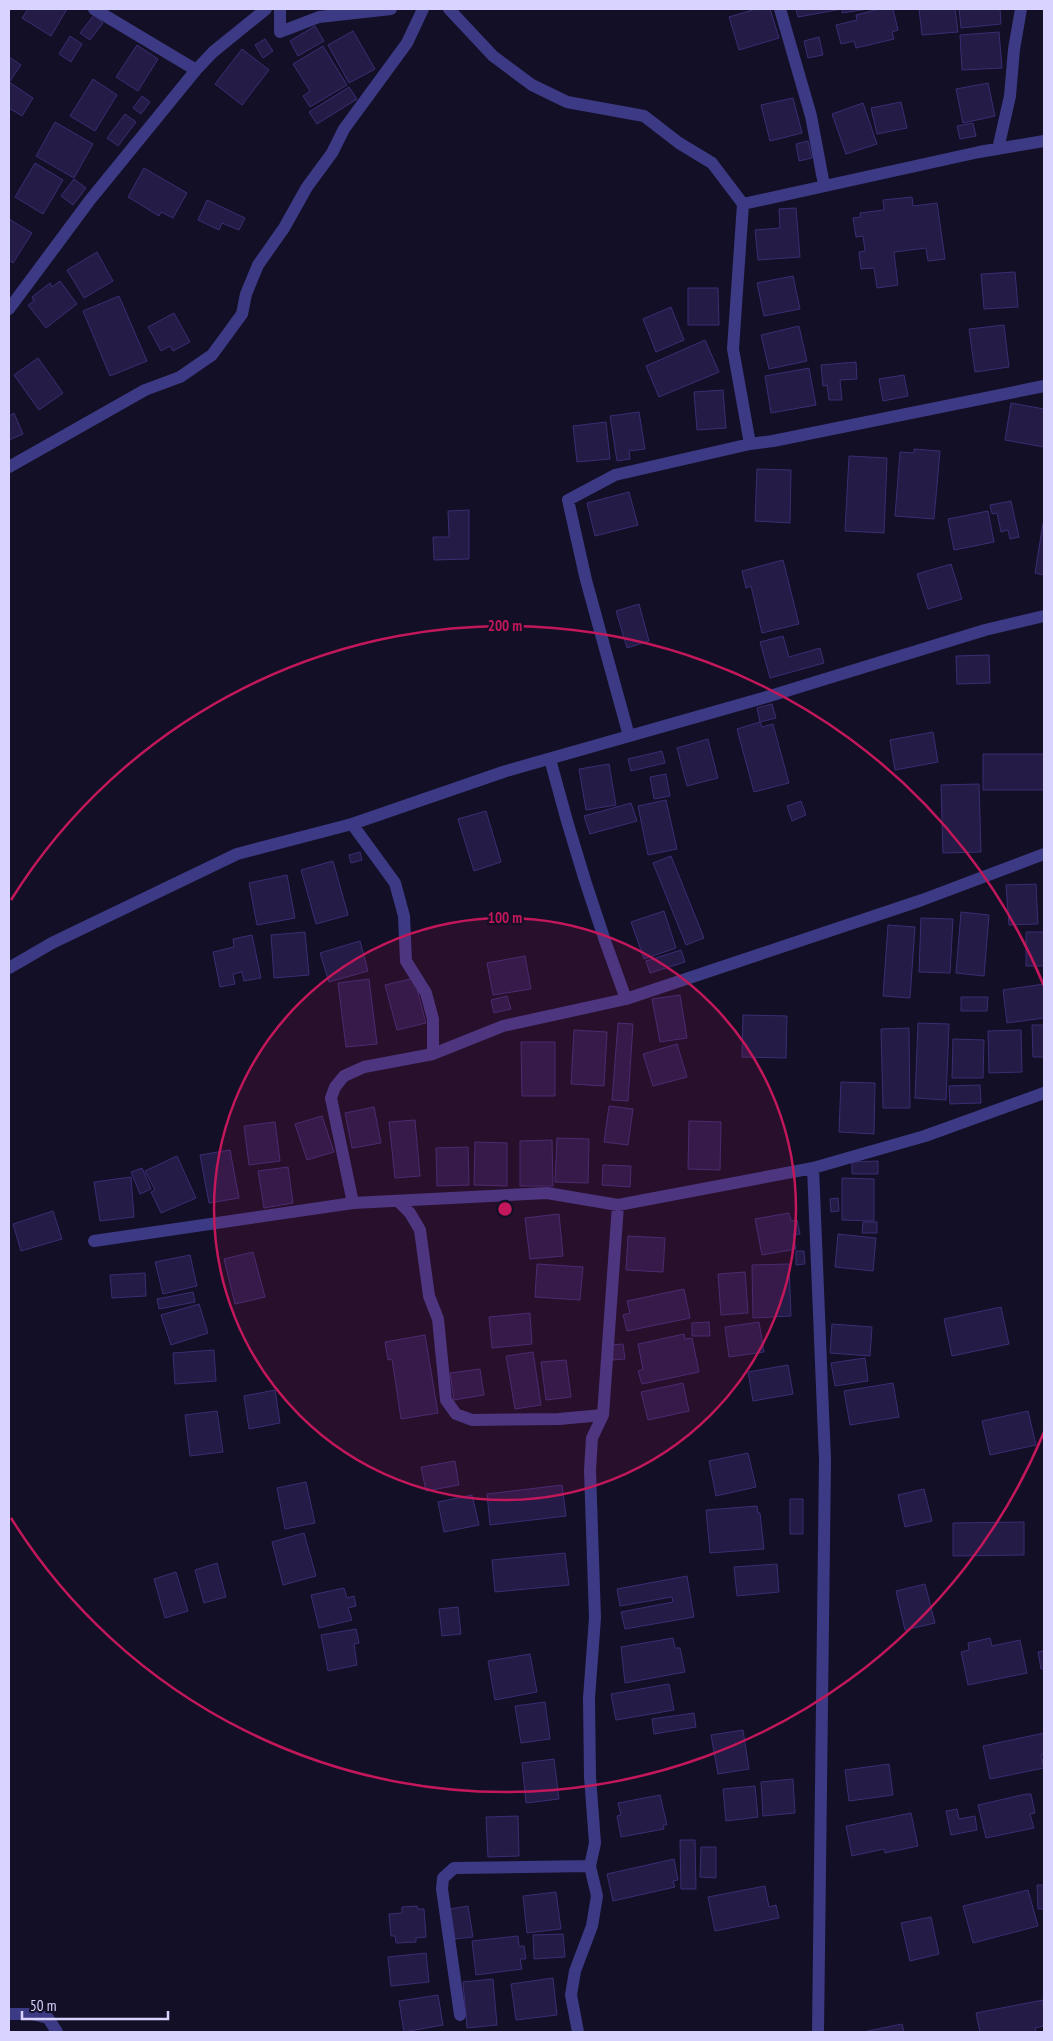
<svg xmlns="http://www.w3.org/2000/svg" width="1053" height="2041" font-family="'PT Sans Narrow',sans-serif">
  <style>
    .building { fill: #241b47; stroke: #3b2d73 }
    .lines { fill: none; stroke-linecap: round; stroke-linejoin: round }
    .minor { stroke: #3d3a85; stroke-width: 12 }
    .ring { fill: none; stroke: #c2185b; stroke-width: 2.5 }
    .centre { fill: #c2185b; stroke: #130f26; stroke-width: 2.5 }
    .ring-label { font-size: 15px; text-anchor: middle; font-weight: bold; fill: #c2185b; stroke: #130f26; stroke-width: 4.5; stroke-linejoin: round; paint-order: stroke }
  </style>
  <rect width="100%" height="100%" fill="#130f26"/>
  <!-- building -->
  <path class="building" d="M 28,9 L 67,9 L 51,36 L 22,18 Z
    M 756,9 L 770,9 L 779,38 L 739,50 L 729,17 Z
    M 796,9 L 868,9 L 842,13 L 842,9 L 798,17 Z
    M 879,9 L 893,9 L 898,30 L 892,32 L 894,39 L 856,48 L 854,41 L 841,44 L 836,25 L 857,20 L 856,15 Z
    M 919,9 L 955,9 L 958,32 L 922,35 Z
    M 959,9 L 1000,9 L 1001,24 L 961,28 Z
    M 94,15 L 103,23 L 90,40 L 80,33 Z
    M 315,26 L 324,41 L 298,56 L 290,41 Z
    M 353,31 L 375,69 L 349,83 L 328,45 Z
    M 999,32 L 1002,68 L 962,70 L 960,35 Z
    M 70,36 L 82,44 L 71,62 L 59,54 Z
    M 819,37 L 823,55 L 808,58 L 804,41 Z
    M 265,39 L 273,51 L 263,58 L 255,45 Z
    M 137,45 L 158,59 L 138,91 L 116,77 Z
    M 323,46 L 347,85 L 310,107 L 303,96 L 310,91 L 293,64 Z
    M 242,49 L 269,70 L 242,105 L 215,84 Z
    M 9,57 L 21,65 L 10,81 L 9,80 Z
    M 93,79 L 117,95 L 95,131 L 70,116 Z
    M 9,82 L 33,98 L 22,116 L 9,108 Z
    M 988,83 L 995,116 L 963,123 L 956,89 Z
    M 349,87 L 357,99 L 317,124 L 309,112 Z
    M 142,96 L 150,102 L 141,114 L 133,108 Z
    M 793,98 L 802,133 L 770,141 L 761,105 Z
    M 901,102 L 907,128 L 877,134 L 871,108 Z
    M 863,103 L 877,144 L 846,154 L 832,114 Z
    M 125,114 L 136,122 L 118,146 L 107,138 Z
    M 55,122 L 93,144 L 74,178 L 36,156 Z
    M 973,123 L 976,136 L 960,139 L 957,126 Z
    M 808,141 L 812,158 L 799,161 L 796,144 Z
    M 35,163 L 63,180 L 43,214 L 15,197 Z
    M 144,168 L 187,193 L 173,218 L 161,212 L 159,216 L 128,197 Z
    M 74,179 L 86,188 L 73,205 L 61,196 Z
    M 912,197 L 913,206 L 937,203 L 945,259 L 928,261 L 926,248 L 894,252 L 898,285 L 877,288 L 874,268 L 861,269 L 859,252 L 865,251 L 863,236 L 856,237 L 853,218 L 861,217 L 860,213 L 884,210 L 883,200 Z
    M 207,200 L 245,218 L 239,230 L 222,223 L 219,230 L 198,220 Z
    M 796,208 L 800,257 L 758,260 L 755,230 L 780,228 L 779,209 Z
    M 9,219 L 32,233 L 13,263 L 9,260 Z
    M 97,252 L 113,281 L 84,298 L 67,270 Z
    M 1015,272 L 1018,307 L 984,309 L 981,274 Z
    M 793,276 L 800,309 L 764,316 L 757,283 Z
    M 60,281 L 77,304 L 46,328 L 28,305 L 34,301 L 32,297 L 50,283 L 52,287 Z
    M 688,288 L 718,288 L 719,325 L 688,325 Z
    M 119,296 L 147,361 L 110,376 L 83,311 Z
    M 671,307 L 684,340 L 656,352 L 643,319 Z
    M 174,313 L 190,342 L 173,351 L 170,346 L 161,351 L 148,327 Z
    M 1004,325 L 1009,367 L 975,372 L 969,329 Z
    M 799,326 L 807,361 L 769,369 L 761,335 Z
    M 705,340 L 719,372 L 659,397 L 646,366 Z
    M 38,358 L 63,393 L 39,410 L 14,375 Z
    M 856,362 L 857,379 L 840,380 L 842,400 L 829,400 L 827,385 L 823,386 L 821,365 Z
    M 809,368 L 816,405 L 771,413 L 765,376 Z
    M 904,375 L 908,396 L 883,401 L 879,379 Z
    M 723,390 L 726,428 L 697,430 L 694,392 Z
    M 1011,403 L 1044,409 L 1044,447 L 1005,440 Z
    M 639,412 L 645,449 L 629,451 L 630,459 L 617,461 L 610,416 Z
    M 14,413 L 23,434 L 9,440 L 9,416 Z
    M 606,422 L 610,459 L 577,462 L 573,426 Z
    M 914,449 L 940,451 L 934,519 L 895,516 L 900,452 L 914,453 Z
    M 849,456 L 887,458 L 884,533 L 845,531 Z
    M 757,469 L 791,470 L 790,523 L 755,521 Z
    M 629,492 L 638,525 L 595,536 L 587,503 Z
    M 1011,501 L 1019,537 L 1010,539 L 1008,530 L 1001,532 L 997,513 L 992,514 L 990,505 Z
    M 469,510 L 469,559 L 434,560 L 433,537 L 449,537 L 448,511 Z
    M 988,511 L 994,542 L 954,550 L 948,519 Z
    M 1043,523 L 1044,524 L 1044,575 L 1035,573 Z
    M 783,560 L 799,624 L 762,633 L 751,586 L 746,588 L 742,571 Z
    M 951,564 L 962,599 L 928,609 L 917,574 Z
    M 639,604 L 649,641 L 627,648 L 616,611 Z
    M 783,636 L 789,657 L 820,648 L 824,663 L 770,678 L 760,642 Z
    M 989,655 L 990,683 L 957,684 L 956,656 Z
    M 772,704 L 776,718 L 760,722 L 757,708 Z
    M 760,722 L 762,727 L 773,724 L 789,783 L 754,792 L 737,729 Z
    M 933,732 L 938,762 L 895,770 L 890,740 Z
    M 708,739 L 718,778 L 687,786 L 677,748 Z
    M 662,751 L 665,763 L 631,771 L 628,759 Z
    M 983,754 L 1044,754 L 1044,790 L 983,790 Z
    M 609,764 L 616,805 L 586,810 L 579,769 Z
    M 666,774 L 670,796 L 654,799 L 650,777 Z
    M 979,784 L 981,852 L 943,853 L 941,785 Z
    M 666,800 L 677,849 L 648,855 L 638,806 Z
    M 801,801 L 806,815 L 792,821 L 787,806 Z
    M 631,803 L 637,821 L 590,834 L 584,816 Z
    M 486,811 L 501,862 L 474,871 L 458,819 Z
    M 360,852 L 362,860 L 351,863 L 349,855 Z
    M 671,856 L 704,938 L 686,945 L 653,863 Z
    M 333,861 L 348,915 L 316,924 L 301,870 Z
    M 287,875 L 295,918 L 257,925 L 249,883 Z
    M 1036,884 L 1038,924 L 1009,925 L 1006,885 Z
    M 664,911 L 676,948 L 644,959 L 631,922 Z
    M 961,912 L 989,915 L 984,976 L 956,973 Z
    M 921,918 L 953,919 L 950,973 L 919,972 Z
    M 888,925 L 915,927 L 910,998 L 883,996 Z
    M 305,932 L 309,975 L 274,978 L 271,935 Z
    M 1026,932 L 1044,932 L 1044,966 L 1026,966 Z
    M 252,935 L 261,978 L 244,981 L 242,972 L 233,974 L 235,984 L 220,987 L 213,952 L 234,947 L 233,939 Z
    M 360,941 L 368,971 L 329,982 L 320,953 Z
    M 681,950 L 685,962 L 650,973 L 646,961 Z
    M 525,956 L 531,989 L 493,995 L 487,963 Z
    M 414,978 L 426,1023 L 397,1030 L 385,985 Z
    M 369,979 L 377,1044 L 346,1047 L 338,983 Z
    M 1044,984 L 1044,1018 L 1007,1023 L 1003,990 Z
    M 680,995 L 687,1038 L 660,1042 L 652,999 Z
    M 507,996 L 511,1009 L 494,1013 L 491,1000 Z
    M 961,997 L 988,997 L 987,1011 L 961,1011 Z
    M 743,1015 L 787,1016 L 786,1058 L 742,1057 Z
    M 618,1023 L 633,1024 L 628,1101 L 612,1100 Z
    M 918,1023 L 949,1024 L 946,1100 L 915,1098 Z
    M 1032,1025 L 1044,1025 L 1044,1057 L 1033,1057 Z
    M 909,1028 L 910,1108 L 883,1108 L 881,1029 Z
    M 574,1030 L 607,1032 L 604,1086 L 571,1084 Z
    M 1021,1030 L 1022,1072 L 989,1073 L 988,1031 Z
    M 953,1039 L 984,1040 L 983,1078 L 952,1078 Z
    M 521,1042 L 555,1042 L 555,1096 L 522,1096 Z
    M 677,1044 L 687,1077 L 653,1086 L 643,1054 Z
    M 841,1082 L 875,1083 L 874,1134 L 839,1132 Z
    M 980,1085 L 981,1103 L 950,1104 L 949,1086 Z
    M 609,1106 L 633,1109 L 628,1145 L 604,1142 Z
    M 374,1107 L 381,1143 L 352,1148 L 345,1113 Z
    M 322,1116 L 334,1152 L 307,1160 L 295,1124 Z
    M 415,1120 L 420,1176 L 395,1178 L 389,1122 Z
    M 689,1121 L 721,1122 L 720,1170 L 688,1169 Z
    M 275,1122 L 280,1161 L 249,1165 L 244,1126 Z
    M 557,1138 L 589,1139 L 588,1183 L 555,1182 Z
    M 552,1140 L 553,1186 L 520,1186 L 520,1141 Z
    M 475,1142 L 507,1143 L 507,1186 L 474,1185 Z
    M 468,1147 L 469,1185 L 437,1186 L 436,1148 Z
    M 230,1150 L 239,1198 L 209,1203 L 200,1155 Z
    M 177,1156 L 196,1198 L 161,1213 L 151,1192 L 155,1190 L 145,1171 Z
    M 878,1161 L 878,1174 L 852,1174 L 852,1162 Z
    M 603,1165 L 631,1166 L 630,1187 L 602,1185 Z
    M 288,1167 L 293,1203 L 264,1208 L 258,1171 Z
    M 142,1168 L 151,1189 L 140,1194 L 131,1172 Z
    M 131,1177 L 134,1217 L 100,1221 L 94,1182 Z
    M 842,1178 L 874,1179 L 874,1221 L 842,1220 Z
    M 838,1198 L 839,1211 L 831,1212 L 830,1199 Z
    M 53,1211 L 62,1239 L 21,1251 L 13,1224 Z
    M 789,1213 L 791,1221 L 797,1220 L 800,1234 L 793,1235 L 796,1249 L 762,1255 L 755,1219 Z
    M 559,1214 L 563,1256 L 530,1259 L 525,1218 Z
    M 863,1222 L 877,1222 L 877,1233 L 862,1233 Z
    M 838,1234 L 876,1238 L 873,1271 L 835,1267 Z
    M 628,1236 L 665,1238 L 663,1272 L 626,1270 Z
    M 796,1251 L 804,1251 L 805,1264 L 796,1265 Z
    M 253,1252 L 265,1297 L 235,1304 L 224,1259 Z
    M 190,1255 L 197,1286 L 163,1294 L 155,1262 Z
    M 537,1264 L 583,1267 L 580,1300 L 535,1297 Z
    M 789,1264 L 791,1316 L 753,1318 L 752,1265 Z
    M 745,1272 L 748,1313 L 721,1315 L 718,1274 Z
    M 145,1273 L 146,1296 L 112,1298 L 110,1275 Z
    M 684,1289 L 690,1318 L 627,1331 L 623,1315 L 630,1313 L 627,1301 Z
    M 193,1292 L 195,1302 L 159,1309 L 157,1299 Z
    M 199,1304 L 208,1333 L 171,1345 L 161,1315 Z
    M 1001,1307 L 1009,1344 L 952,1356 L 944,1319 Z
    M 530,1313 L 532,1344 L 492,1348 L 489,1317 Z
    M 709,1322 L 710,1336 L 692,1336 L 692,1323 Z
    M 759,1322 L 764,1352 L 729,1357 L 725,1327 Z
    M 832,1324 L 872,1327 L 870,1356 L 830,1353 Z
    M 684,1334 L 685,1339 L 692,1338 L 699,1372 L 642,1384 L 638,1371 L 643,1369 L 638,1344 Z
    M 425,1335 L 438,1413 L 401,1419 L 392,1359 L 388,1360 L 385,1342 Z
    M 623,1344 L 625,1359 L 613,1360 L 611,1345 Z
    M 214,1350 L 216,1381 L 175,1384 L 173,1353 Z
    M 533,1352 L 541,1405 L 515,1409 L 506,1356 Z
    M 865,1358 L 868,1381 L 835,1386 L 831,1363 Z
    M 566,1360 L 571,1397 L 546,1400 L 541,1362 Z
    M 788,1365 L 793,1394 L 753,1401 L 748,1372 Z
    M 480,1369 L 484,1395 L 454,1400 L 450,1373 Z
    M 683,1383 L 689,1411 L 648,1420 L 641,1392 Z
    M 893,1383 L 899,1417 L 850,1425 L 844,1391 Z
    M 275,1390 L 280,1423 L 249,1429 L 244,1396 Z
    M 217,1411 L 223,1452 L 190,1456 L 185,1415 Z
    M 1028,1411 L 1036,1445 L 990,1455 L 982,1421 Z
    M 748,1453 L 756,1487 L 716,1496 L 709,1461 Z
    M 455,1461 L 459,1485 L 426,1491 L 421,1467 Z
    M 306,1482 L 315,1523 L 285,1529 L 277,1488 Z
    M 562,1485 L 566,1516 L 490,1525 L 487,1494 Z
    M 924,1489 L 932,1521 L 905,1527 L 898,1495 Z
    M 472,1495 L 479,1525 L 444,1532 L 438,1502 Z
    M 790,1499 L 803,1499 L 803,1534 L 790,1534 Z
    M 757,1506 L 758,1513 L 760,1513 L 764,1549 L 710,1553 L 706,1510 Z
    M 1024,1522 L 1024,1555 L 953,1556 L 953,1523 Z
    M 304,1533 L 316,1576 L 283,1585 L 272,1542 Z
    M 565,1553 L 569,1585 L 495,1592 L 492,1560 Z
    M 217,1563 L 226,1597 L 204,1603 L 195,1570 Z
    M 777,1564 L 779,1592 L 737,1596 L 734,1567 Z
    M 176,1572 L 188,1611 L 165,1618 L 154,1579 Z
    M 687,1576 L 694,1617 L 625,1629 L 621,1612 L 673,1602 L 672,1597 L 620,1606 L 617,1589 Z
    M 925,1584 L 935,1623 L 905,1630 L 896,1591 Z
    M 344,1588 L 347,1598 L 354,1596 L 356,1606 L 348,1608 L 352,1620 L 319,1628 L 311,1595 Z
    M 458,1607 L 461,1634 L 442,1636 L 439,1609 Z
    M 356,1629 L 359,1643 L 354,1644 L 357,1665 L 328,1671 L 321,1635 Z
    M 673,1638 L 675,1648 L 680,1648 L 685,1672 L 625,1683 L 621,1647 Z
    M 990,1638 L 992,1646 L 1020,1640 L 1027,1673 L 968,1685 L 961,1652 L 969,1650 L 968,1643 Z
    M 1044,1651 L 1044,1669 L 1041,1669 L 1038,1652 Z
    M 530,1654 L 537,1692 L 495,1700 L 488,1661 Z
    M 669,1684 L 674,1710 L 616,1720 L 611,1694 Z
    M 545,1702 L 550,1739 L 521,1743 L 515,1706 Z
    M 694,1713 L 696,1727 L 654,1734 L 652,1719 Z
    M 743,1730 L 749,1769 L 718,1774 L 711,1735 Z
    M 1044,1733 L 1044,1754 L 1041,1755 L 1044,1768 L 990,1779 L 983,1746 Z
    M 554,1759 L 559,1799 L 526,1803 L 522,1763 Z
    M 889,1764 L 893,1795 L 849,1801 L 845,1770 Z
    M 793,1779 L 795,1813 L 763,1816 L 761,1782 Z
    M 755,1786 L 758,1817 L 726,1821 L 723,1789 Z
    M 1026,1794 L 1031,1794 L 1035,1813 L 1030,1814 L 1034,1828 L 986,1838 L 978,1805 Z
    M 660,1795 L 667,1825 L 663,1825 L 664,1829 L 621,1837 L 617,1816 L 621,1815 L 618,1803 Z
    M 957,1809 L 959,1819 L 975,1816 L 977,1830 L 951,1835 L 946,1811 Z
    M 911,1813 L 918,1846 L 885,1853 L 884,1849 L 852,1856 L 846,1826 Z
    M 518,1816 L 519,1856 L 488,1857 L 486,1817 Z
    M 680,1840 L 695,1840 L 696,1889 L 681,1889 Z
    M 701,1847 L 716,1847 L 716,1878 L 700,1877 Z
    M 674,1859 L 678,1880 L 673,1881 L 675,1887 L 613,1901 L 607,1874 Z
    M 1037,1885 L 1044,1885 L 1044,1909 L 1038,1909 Z
    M 765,1886 L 769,1907 L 776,1905 L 779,1918 L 715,1931 L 708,1897 Z
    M 1028,1890 L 1038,1926 L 973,1943 L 963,1906 Z
    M 556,1892 L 561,1929 L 527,1933 L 523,1896 Z
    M 417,1906 L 418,1909 L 424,1909 L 426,1937 L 416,1938 L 416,1942 L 396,1943 L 395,1936 L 391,1936 L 389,1914 L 402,1913 L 402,1907 Z
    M 468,1906 L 473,1937 L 455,1939 L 450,1909 Z
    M 931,1917 L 939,1954 L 910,1961 L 901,1923 Z
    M 563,1934 L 565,1957 L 534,1959 L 533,1935 Z
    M 518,1936 L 519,1946 L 524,1946 L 526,1959 L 520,1959 L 522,1969 L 476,1975 L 472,1941 Z
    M 426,1953 L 429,1982 L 391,1986 L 388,1957 Z
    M 553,1978 L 557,2015 L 516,2020 L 511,1984 Z
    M 493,1979 L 497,2025 L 467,2028 L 463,1982 Z
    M 438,1995 L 443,2025 L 404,2032 L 399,2001 Z
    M 1043,2000 L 1044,2026 L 1035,2028 L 1036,2032 L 980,2032 L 976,2013 Z
    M 902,2024 L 904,2032 L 863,2032 Z"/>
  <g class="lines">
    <!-- minor -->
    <path class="minor" d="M 94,9 L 196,70
      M 280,9 L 280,32 L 319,17 L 391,9
      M 449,9 L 493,56 L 532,85 L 567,102 L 644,116 L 679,143 L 712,163 L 743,204
      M 780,9 L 811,116 L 824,185
      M 998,149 L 1010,96 L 1014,49 L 1021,9
      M 9,309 L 90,200 L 196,70 L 213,52 L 266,9
      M 750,444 L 733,349 L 743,204 L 979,152 L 1044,141
      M 9,467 L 145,390 L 180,377 L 212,355 L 242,314 L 246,294 L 258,265 L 284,228 L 307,187 L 332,153 L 344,129 L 407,43 L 423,9
      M 629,736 L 586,580 L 568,500 L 615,475 L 750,444 L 773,441 L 1044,386
      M 550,759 C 571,840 596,919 626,999
      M 352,824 L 395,883 L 404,916 L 406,961 L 426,993 L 433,1019 L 433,1054
      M 9,968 L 52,943 L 237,854 L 352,824 L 506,771 L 770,696 L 985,630 L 1044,616
      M 813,1168 L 825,1460 L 818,2032
      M 398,1201 L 410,1213 L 420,1230 L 429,1296 L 438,1319 L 446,1400 L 456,1414 L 472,1420 L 559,1419 L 603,1415
      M 353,1203 L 331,1098 L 335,1087 L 344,1076 L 364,1067 L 433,1054 L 503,1026 L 626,999 L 922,900 L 1044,854
      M 94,1241 L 353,1203 L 547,1193 L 618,1205 L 813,1168 L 925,1136 L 1044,1093
      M 9,2014 L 32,2014 L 48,2018 L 57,2032
      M 460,2015 L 442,1889 L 443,1878 L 454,1868 L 590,1866
      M 578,2032 L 571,1995 L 575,1971 L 592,1926 L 597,1896 L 590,1866 L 595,1843 L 590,1777 L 589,1698 L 595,1618 L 590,1470 L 592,1438 L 603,1415 L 618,1205"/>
  </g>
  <!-- distance rings -->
  <circle cx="505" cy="1209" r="291" fill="#c2185b" fill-opacity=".12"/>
  <g class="ring">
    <circle cx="505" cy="1209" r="291"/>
    <path d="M1044 1432A583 583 0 0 1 11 1518M11 900A583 583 0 0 1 1044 986"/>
  </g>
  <circle cx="505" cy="1209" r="8" class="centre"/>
  <g class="ring-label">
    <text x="505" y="631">200 m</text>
    <text x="505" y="923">100 m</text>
  </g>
  <!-- border -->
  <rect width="1053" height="2041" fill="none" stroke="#d9d4ff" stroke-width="20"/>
  <!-- scale -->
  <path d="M22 2011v8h146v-8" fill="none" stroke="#d9d4ff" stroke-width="2.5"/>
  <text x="30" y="2011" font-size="15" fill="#d9d4ff" stroke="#130f26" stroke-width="4" paint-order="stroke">50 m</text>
</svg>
